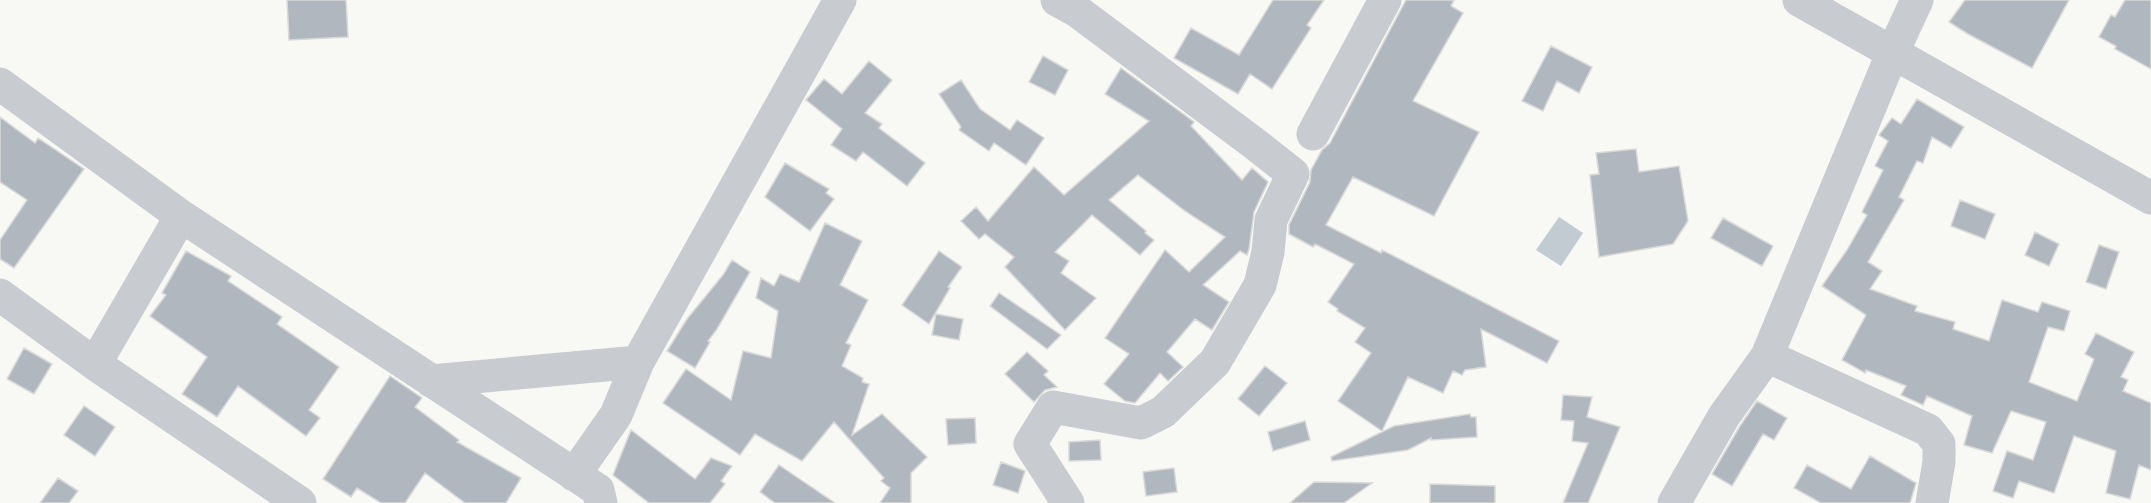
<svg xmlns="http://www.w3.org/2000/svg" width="2151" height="503" font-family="Ubuntu,sans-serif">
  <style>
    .water { fill: #c1cbd1 }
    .building { fill: #b0b7be; stroke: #d9dad7; stroke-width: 1.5 }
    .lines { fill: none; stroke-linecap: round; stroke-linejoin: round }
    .minor { stroke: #c8cbcf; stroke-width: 33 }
  </style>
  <rect width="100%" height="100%" fill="#f8f8f5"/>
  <!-- water -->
  <path class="water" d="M 1559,217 L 1583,233 L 1561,266 L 1536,250 Z"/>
  <!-- building -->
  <path class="building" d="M 287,0 L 346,0 L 348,37 L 289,40 Z
    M 1273,0 L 1324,0 L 1307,25 L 1311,28 L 1272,89 L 1250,74 L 1238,94 L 1174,58 L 1191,28 L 1239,55 Z
    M 1406,0 L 1454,0 L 1451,6 L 1463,13 L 1413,101 L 1479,132 L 1434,216 L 1353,177 L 1326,225 L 1381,253 L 1382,250 L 1559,341 L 1547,363 L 1481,329 L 1486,367 L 1465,370 L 1462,375 L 1453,371 L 1443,393 L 1408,377 L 1382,431 L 1338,401 L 1371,353 L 1355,342 L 1365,328 L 1337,311 L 1338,309 L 1328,302 L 1354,264 L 1315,244 L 1313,247 L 1289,234 L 1289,225 L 1310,182 L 1311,170 L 1322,150 L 1330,143 Z
    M 1965,0 L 2069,0 L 2032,68 L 1968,34 L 1949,22 Z
    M 2125,0 L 2151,0 L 2151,69 L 2115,49 L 2116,46 L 2099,37 L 2111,15 L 2115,17 Z
    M 1551,46 L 1592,67 L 1579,93 L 1557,81 L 1543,111 L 1522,101 Z
    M 1043,56 L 1068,70 L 1055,95 L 1029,82 Z
    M 869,61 L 892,80 L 865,113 L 882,124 L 879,128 L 925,163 L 907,186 L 863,152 L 856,161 L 831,145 L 842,129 L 806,100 L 824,79 L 842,94 Z
    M 1121,68 L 1194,122 L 1191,126 L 1242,180 L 1252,168 L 1268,182 L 1254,212 L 1249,249 L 1247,255 L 1240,251 L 1203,285 L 1229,302 L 1212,330 L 1195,319 L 1167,352 L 1183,367 L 1168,381 L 1160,373 L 1135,403 L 1125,401 L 1104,384 L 1129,354 L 1105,338 L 1165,250 L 1189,272 L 1225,237 L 1185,211 L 1138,175 L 1109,200 L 1146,231 L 1145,233 L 1154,240 L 1140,255 L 1092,215 L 1055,252 L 1069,261 L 1061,273 L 1096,298 L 1065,330 L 1005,267 L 1014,257 L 985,234 L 979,239 L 961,221 L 976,207 L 988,221 L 1034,167 L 1064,195 L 1149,121 L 1105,94 Z
    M 961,80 L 980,109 L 1010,130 L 1017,120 L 1044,138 L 1026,165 L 994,143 L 989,151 L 959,130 L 961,127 L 939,94 Z
    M 1917,99 L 1964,127 L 1951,148 L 1932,137 L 1923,163 L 1917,161 L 1899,197 L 1904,200 L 1868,262 L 1882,271 L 1870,289 L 1917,306 L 1915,311 L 1955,322 L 1953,329 L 1989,341 L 2002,300 L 2038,312 L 2042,302 L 2070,311 L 2064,331 L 2048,327 L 2029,382 L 2077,401 L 2094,359 L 2085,354 L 2096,333 L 2134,352 L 2121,377 L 2128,380 L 2123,391 L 2151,403 L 2151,470 L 2139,465 L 2130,499 L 2106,493 L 2116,451 L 2074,436 L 2054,493 L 2019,481 L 2013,498 L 1993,491 L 2007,451 L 2033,460 L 2046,422 L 2011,411 L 1992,453 L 1964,445 L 1972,416 L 1927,396 L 1923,405 L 1901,395 L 1906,386 L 1866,370 L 1865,373 L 1842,360 L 1866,315 L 1822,286 L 1847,250 L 1867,215 L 1862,212 L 1883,170 L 1875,166 L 1888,141 L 1879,135 L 1892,118 L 1901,124 Z
    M 0,117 L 35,143 L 38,138 L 84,169 L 14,268 L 0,259 L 0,240 L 27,200 L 0,182 Z
    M 1636,149 L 1639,172 L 1679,166 L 1688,221 L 1673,244 L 1599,257 L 1590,175 L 1599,174 L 1596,153 Z
    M 785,163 L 829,189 L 826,193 L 834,199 L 810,231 L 765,197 Z
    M 1960,200 L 1995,214 L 1985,239 L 1951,226 Z
    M 1723,218 L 1773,246 L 1762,266 L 1711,238 Z
    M 825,223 L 862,241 L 840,285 L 868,300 L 846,343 L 851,345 L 842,366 L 863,378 L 862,382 L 869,384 L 852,435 L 882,414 L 927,457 L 911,473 L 911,503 L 880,503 L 890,488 L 881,481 L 884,478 L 834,422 L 802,461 L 755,434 L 740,455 L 663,403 L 686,369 L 731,400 L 743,351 L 771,358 L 778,311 L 756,298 L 761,278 L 774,286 L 780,274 L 799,282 Z
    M 2035,232 L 2059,244 L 2049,266 L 2025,255 Z
    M 2099,245 L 2119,252 L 2106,289 L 2086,282 Z
    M 186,251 L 231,276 L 228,281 L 282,317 L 277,324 L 339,367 L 309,410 L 320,418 L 306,436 L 238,386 L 217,417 L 182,394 L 207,357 L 150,316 L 166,295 L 162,293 Z
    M 939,251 L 962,267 L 948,287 L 950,288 L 929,324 L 902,305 Z
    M 732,260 L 750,272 L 717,329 L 708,341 L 710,342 L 695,368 L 667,351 L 687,319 L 723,275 Z
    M 999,293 L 1061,335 L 1047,349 L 990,306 Z
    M 936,314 L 963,319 L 959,340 L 932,335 Z
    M 24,348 L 52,364 L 34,394 L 7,379 Z
    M 1027,352 L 1048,371 L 1044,375 L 1057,387 L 1045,390 L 1034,402 L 1005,374 Z
    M 1265,366 L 1287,383 L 1259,416 L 1238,399 Z
    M 390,376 L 422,398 L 415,407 L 459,440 L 457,442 L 521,478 L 506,503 L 465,503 L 425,473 L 405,503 L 381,503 L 357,488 L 351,497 L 323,479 Z
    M 1563,395 L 1592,397 L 1587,417 L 1620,427 L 1588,503 L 1563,503 L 1588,443 L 1572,441 L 1574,421 L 1561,420 Z
    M 1757,401 L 1787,418 L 1774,440 L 1763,434 L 1732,486 L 1712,474 L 1740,426 Z
    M 84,406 L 115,427 L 95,456 L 64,435 Z
    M 1470,414 L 1471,417 L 1476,417 L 1477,437 L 1431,440 L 1431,438 L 1408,450 L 1332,461 L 1331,457 L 1394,426 Z
    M 975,418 L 976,443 L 948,445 L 946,419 Z
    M 1305,421 L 1310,440 L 1273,451 L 1268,432 Z
    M 631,430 L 695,479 L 711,458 L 732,466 L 721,481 L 725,484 L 710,503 L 649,503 L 613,475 Z
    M 1100,440 L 1101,460 L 1069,461 L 1069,442 Z
    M 1870,456 L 1916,483 L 1910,503 L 1821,503 L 1794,488 L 1807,465 L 1851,489 Z
    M 1001,462 L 1025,471 L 1018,493 L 993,485 Z
    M 779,465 L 835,503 L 775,503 L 760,492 Z
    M 1174,468 L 1177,492 L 1146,496 L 1143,472 Z
    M 58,478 L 78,491 L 69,503 L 40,503 Z
    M 1314,482 L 1372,483 L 1344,503 L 1290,503 Z
    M 1430,484 L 1495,486 L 1495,503 L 1430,503 Z"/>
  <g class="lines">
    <!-- minor -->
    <path class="minor" d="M 1057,0 L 1077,11 L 1255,144 L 1293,174 L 1271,220 L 1268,252 L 1260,285 L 1215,362 L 1163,412 L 1141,423 L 1053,407 L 1030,444 L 1068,503
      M 1799,0 L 2151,198
      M 0,84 L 181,216 L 598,490 L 601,503
      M 1313,134 L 1385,0
      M 181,216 L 95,364 L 300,503
      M 0,295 L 95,364
      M 1767,356 L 1928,430 L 1939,444 L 1939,462 L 1932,503
      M 431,381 L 638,362
      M 574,475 L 616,415 L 638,362 L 840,0
      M 1674,503 L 1724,416 L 1767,356 L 1892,54 L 1917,0"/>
  </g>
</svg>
